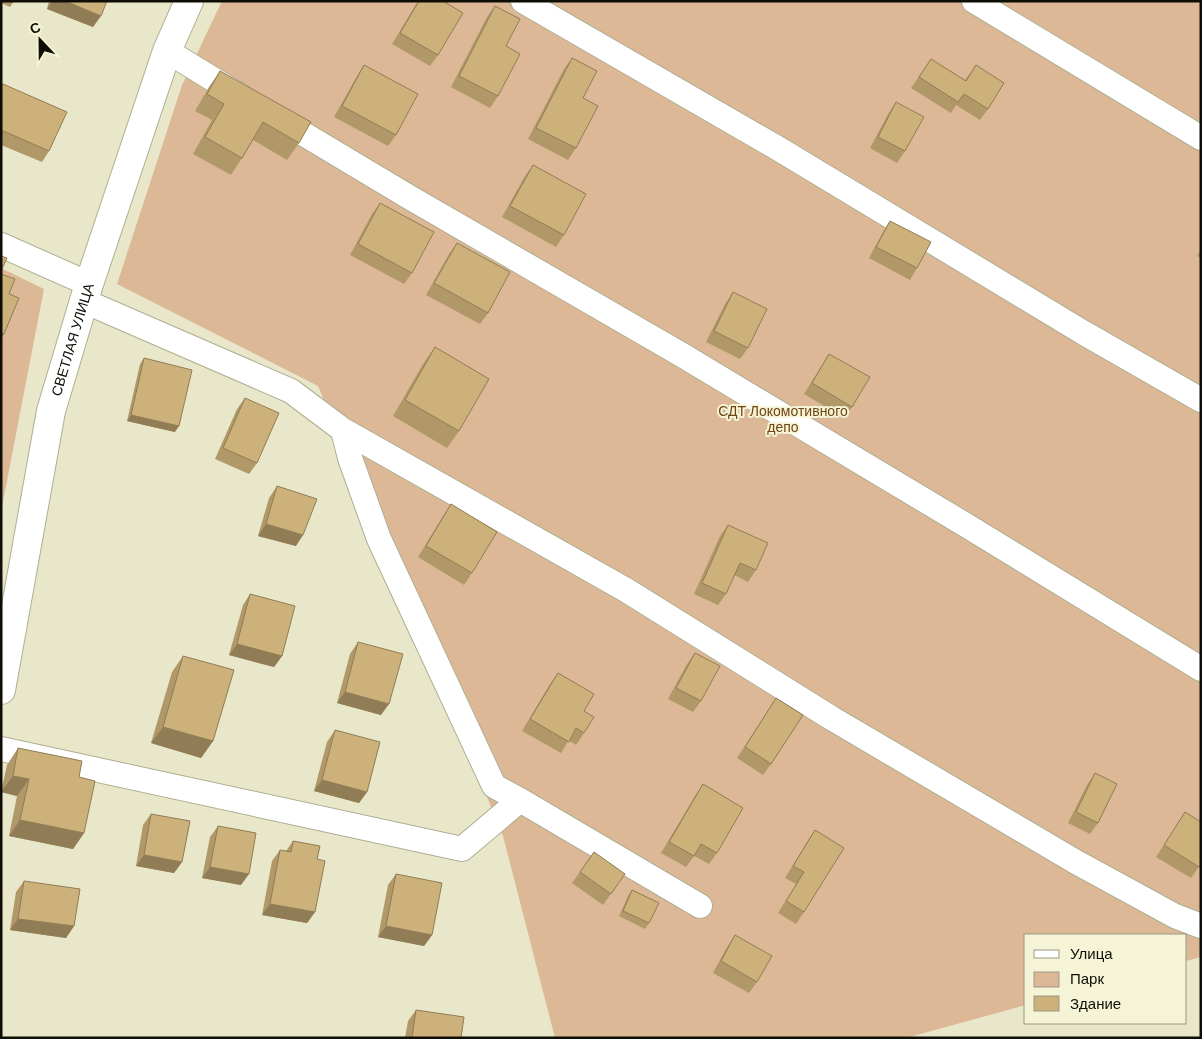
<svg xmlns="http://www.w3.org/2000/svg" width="1202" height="1039" font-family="'DM Sans',sans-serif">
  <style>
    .green { fill: #ddb897 }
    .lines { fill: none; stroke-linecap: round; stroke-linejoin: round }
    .minor-casing { stroke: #b0ae92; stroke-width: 26 }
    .tertiary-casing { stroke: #b0ae92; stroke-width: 30 }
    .minor { stroke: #fff; stroke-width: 24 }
    .tertiary { stroke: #fff; stroke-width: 28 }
    .wall { fill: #b09869 }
    .shaded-wall { fill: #907c55 }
    .building { fill: #cdb17a; stroke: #907c55 }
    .labels { text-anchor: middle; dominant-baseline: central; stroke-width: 4; stroke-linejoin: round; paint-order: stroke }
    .street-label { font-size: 14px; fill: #0f0e05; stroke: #f6f4d7 }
    .park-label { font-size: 14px; fill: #714513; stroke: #f6f4d7 }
  </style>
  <rect width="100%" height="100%" fill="#e9e7ca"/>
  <!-- green -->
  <path class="green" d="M 222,1 L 1201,1 L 1201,957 L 1186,961 L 1186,935 L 1026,935 L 1026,1005 L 906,1038 L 555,1038 L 503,836 L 318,386 L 117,284 L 182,85 Z
    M 1,268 L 44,289 L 1,512 Z"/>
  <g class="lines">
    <defs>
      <path id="minor" d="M 523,1 L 779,149 L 1084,333 L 1201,400
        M 974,1 L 1201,138
        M 167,51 L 242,97
        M 277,118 L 409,197 L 682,355 L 969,527 L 1201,669
        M 1,245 L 89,284
        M 84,301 L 291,391 L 343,430 L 350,458 L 379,539 L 494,786 L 520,800 L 700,906
        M 343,430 L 626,590 L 833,719 L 1076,862 L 1175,916 L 1201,926
        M 1,749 L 462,849 L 520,800"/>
      <g id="tertiary">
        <path id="s1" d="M 1,690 L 51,411 L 89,284 L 167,51 L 189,1"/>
      </g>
    </defs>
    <!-- minor casing -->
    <use href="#minor" class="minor-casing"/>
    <!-- tertiary casing -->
    <use href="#tertiary" class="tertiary-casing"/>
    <!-- minor -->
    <use href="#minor" class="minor"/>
    <!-- tertiary -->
    <use href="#tertiary" class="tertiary"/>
  </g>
  <!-- wall -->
  <path class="wall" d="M 1,1 L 14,1 L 10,7 L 1,3 Z
    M 49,1 L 107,1 L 93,27 L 47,9 Z
    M 418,1 L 443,1 L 438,55 L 430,66 L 392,44 Z
    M 495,6 L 506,46 L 498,96 L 490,108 L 451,87 L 487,17 Z
    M 572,58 L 583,98 L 576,148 L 568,160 L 528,139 L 564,69 Z
    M 931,59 L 965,80 L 976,65 L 988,109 L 980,120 L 956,105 L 951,113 L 911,88 Z
    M 364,65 L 396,135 L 388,146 L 334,117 L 357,76 Z
    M 220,71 L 299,143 L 287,160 L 253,140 L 242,158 L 231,175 L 193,154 L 212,120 L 195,111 L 209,87 Z
    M 3,84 L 49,151 L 42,162 L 1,145 L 1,86 Z
    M 896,102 L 905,151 L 897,163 L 870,148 L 888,114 Z
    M 533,165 L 564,235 L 556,247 L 502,217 L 525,176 Z
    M 380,203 L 412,273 L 404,284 L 350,255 L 372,214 Z
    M 890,221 L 917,268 L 910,280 L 869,258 L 883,232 Z
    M 457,243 L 488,313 L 480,324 L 426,295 L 449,254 Z
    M 1201,250 L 1201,258 L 1197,256 Z
    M 733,292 L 748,348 L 740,359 L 706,342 L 725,304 Z
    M 435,347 L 459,431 L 447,448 L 393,416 L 423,364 Z
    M 829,354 L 852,407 L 844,418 L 804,394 L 822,365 Z
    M 144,358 L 175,432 L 127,421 L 140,364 Z
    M 245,398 L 257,463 L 249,474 L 215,459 L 237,409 Z
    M 277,486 L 296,546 L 258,536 L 269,498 Z
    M 451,504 L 472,573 L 464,585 L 418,557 L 443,516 Z
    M 728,525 L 756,570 L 748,582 L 734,575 L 726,594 L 718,605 L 694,594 L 720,536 Z
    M 250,594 L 282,656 L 274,667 L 229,655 L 243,605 Z
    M 358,642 L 381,715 L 337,703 L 350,654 Z
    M 695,653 L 701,701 L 693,712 L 668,699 L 687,664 Z
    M 183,656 L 213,741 L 201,758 L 151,743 L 172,672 Z
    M 558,673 L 584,711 L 584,733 L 576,745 L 569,740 L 561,753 L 522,731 L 550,684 Z
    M 776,698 L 771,764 L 763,775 L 737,758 Z
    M 335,730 L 367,792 L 359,803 L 314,791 L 327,742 Z
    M 18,748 L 79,777 L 84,833 L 73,849 L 9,836 L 17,796 L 1,792 L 7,765 Z
    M 1095,773 L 1098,823 L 1090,834 L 1068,823 L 1087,785 Z
    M 703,784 L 717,853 L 709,864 L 694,856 L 686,867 L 661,853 L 695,796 Z
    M 1185,812 L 1201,864 L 1191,878 L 1156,857 Z
    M 151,814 L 182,862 L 174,873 L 136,866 L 143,825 Z
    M 218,826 L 241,885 L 202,878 L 210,837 Z
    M 815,830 L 804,912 L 796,924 L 778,913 L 796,884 L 785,878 L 807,842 Z
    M 293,841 L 317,859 L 315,912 L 307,923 L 262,915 L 272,861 L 280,850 L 286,851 Z
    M 594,852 L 625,874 L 603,905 L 572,883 Z
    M 396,874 L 432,935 L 424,946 L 378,937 L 388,885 Z
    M 24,881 L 74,926 L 66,938 L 10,930 L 16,892 Z
    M 632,890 L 649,923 L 645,929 L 619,916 L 628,896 Z
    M 735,935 L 757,982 L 749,993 L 713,973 L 727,947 Z
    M 416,1010 L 461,1038 L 405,1038 L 408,1021 Z"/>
  <!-- shaded-wall -->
  <path class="shaded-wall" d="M 52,1 L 65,1 L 101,16 L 93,27 L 47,9 Z
    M 1,333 L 4,334 L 1,338 Z
    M 131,415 L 179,426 L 175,432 L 127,421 Z
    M 266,524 L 303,535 L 296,546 L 258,536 Z
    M 237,644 L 282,656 L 274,667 L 229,655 Z
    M 345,692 L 389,704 L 381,715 L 337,703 Z
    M 163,727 L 213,741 L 201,758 L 151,743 Z
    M 13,776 L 29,779 L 17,796 L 1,792 Z
    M 322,780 L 367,792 L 359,803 L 314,791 Z
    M 20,820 L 84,833 L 73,849 L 9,836 Z
    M 144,855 L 182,862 L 174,873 L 136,866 Z
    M 210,867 L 249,874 L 241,885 L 202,878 Z
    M 270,904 L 315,912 L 307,923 L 262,915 Z
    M 18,919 L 74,926 L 66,938 L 10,930 Z
    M 386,926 L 432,935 L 424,946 L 378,937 Z"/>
  <!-- building -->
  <path class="building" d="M 65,1 L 107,1 L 101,16 Z
    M 419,1 L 443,1 L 463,13 L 438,55 L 400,33 Z
    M 495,6 L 520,19 L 506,46 L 520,54 L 498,96 L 459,76 Z
    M 572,58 L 597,71 L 583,98 L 598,106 L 576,148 L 536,128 Z
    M 931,59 L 966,81 L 976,65 L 1004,83 L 988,109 L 964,94 L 958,102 L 919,77 Z
    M 364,65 L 418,94 L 396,135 L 342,106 Z
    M 220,71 L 311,122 L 299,143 L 263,122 L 242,158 L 205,137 L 224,104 L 207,94 Z
    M 3,84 L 67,112 L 49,151 L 1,130 L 1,87 Z
    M 896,102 L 924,117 L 905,151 L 878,137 Z
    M 533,165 L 586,194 L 564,235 L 510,206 Z
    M 380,203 L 434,232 L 412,273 L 358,244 Z
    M 890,221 L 931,242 L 917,268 L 876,247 Z
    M 457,243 L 510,272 L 488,313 L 434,283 Z
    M 1,256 L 7,258 L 1,271 Z
    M 1,274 L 15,279 L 9,294 L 19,298 L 4,334 L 1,333 Z
    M 733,292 L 767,309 L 748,348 L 714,331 Z
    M 435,347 L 489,379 L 459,431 L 405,400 Z
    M 829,354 L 870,377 L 852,407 L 812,383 Z
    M 144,358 L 192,370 L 179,426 L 131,415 Z
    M 245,398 L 279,413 L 257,463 L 223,448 Z
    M 277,486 L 317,499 L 303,535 L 266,524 Z
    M 451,504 L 497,532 L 472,573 L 426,546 Z
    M 728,525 L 768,543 L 756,570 L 740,563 L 726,594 L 702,583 Z
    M 250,594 L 295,606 L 282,656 L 237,644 Z
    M 358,642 L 403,654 L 389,704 L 345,692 Z
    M 695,653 L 720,666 L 701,701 L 676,688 Z
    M 183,656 L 234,670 L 213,741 L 163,727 Z
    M 558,673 L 594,694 L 584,711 L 594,717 L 584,733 L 576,728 L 569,742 L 530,719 Z
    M 776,698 L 803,715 L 771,764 L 745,747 Z
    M 335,730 L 380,742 L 367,792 L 322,780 Z
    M 18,748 L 82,761 L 79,777 L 95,781 L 84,833 L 20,820 L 29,779 L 13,776 Z
    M 1095,773 L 1117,784 L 1098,823 L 1076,812 Z
    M 703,784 L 743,808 L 717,853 L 701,844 L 694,856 L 669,842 Z
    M 1185,812 L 1201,822 L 1201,864 L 1199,867 L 1164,845 Z
    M 151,814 L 190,821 L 182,862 L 144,855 Z
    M 218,826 L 256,833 L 249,874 L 210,867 Z
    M 815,830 L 844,848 L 804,912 L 786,901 L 804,872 L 793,866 Z
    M 293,841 L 320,846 L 317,859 L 325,861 L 315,912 L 270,904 L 280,850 L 291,852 Z
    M 594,852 L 625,874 L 611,894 L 580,872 Z
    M 396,874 L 442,883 L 432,935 L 386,926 Z
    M 24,881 L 80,889 L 74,926 L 18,919 Z
    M 632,890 L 659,903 L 649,923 L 623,911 Z
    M 735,935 L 772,956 L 757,982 L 721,961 Z
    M 416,1010 L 464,1017 L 461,1038 L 412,1038 Z"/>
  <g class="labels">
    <!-- street labels -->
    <g class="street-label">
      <text stroke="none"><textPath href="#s1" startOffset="358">СВЕТЛАЯ УЛИЦА</textPath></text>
    </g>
    <!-- park labels -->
    <g class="park-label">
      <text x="783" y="411">СДТ Локомотивного<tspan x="783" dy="16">депо</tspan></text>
    </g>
  </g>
  <!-- border -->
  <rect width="1202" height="1039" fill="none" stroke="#0f0e05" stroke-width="5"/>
  <!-- legend -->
  <rect x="1024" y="934" width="162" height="90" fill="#f6f4d7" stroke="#9a9883"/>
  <rect x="1034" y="950" width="25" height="8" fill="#ffffff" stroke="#9a9883"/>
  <text x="1070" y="959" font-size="15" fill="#0f0e05">Улица</text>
  <rect x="1034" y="972" width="25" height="15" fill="#ddb897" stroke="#9a9883"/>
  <text x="1070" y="984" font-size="15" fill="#0f0e05">Парк</text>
  <rect x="1034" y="996" width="25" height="15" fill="#cdb17a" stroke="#9a9883"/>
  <text x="1070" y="1009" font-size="15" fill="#0f0e05">Здание</text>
  <!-- north arrow -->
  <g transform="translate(40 40) rotate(338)" stroke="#f6f4d7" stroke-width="4" paint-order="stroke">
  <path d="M0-4L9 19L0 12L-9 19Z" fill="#0f0e05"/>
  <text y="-8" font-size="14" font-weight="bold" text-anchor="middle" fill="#0f0e05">С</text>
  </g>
</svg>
